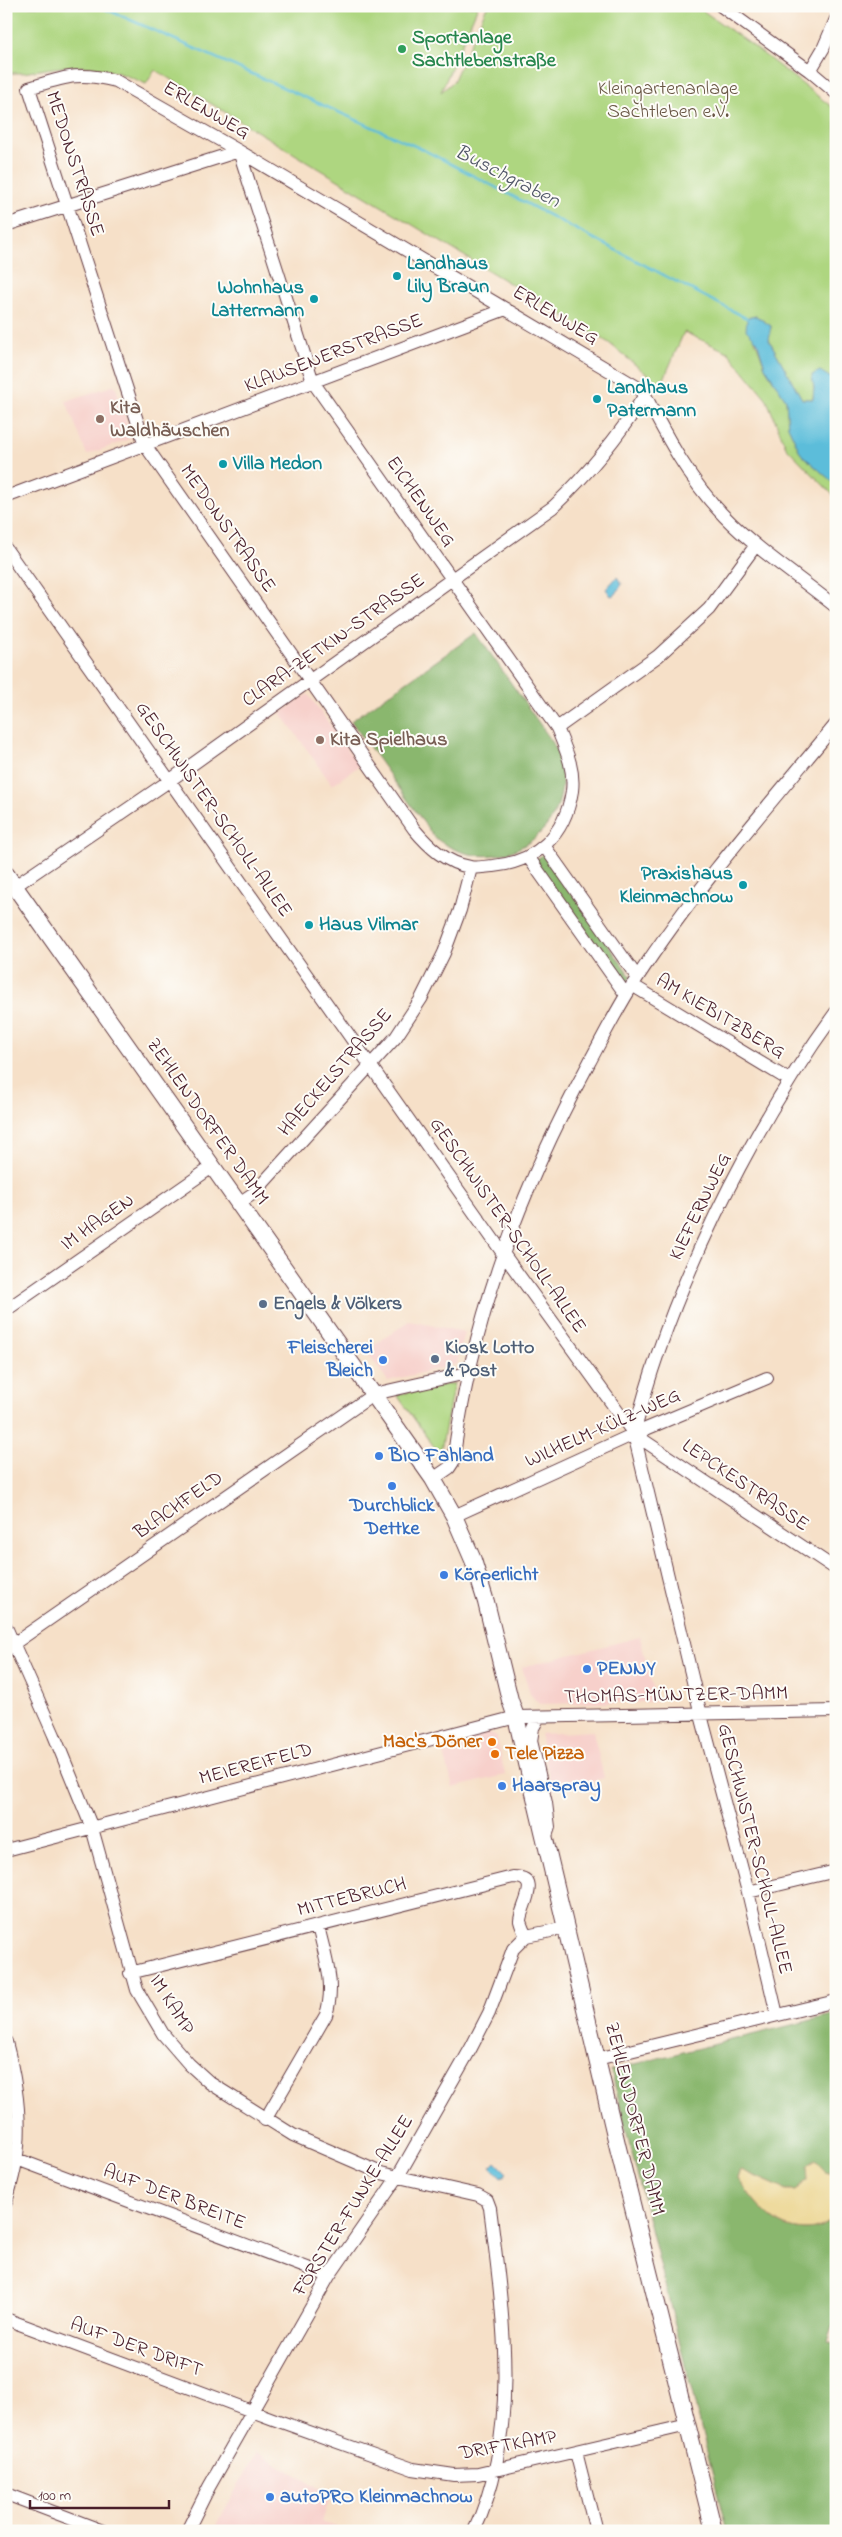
<svg xmlns="http://www.w3.org/2000/svg" width="842" height="2537" font-family="'Indie Flower',sans-serif">
  <style>
    .built { fill: #f7d0cb }
    .green { fill: #aed680; stroke: #7c7a56 }
    .forest { fill: #8ab76e; stroke: #6a6b4c }
    .sand { fill: #eeda9e; stroke: #9c7c64 }
    .water { fill: #5cbdda; stroke: #536e82 }
    .lines { fill: none; stroke-linecap: round; stroke-linejoin: round }
    .stream { stroke: #5cbdda; stroke-width: 2.5 }
    .minor-casing { stroke: #643c43; stroke-width: 14 }
    .major-casing { stroke: #643c43; stroke-width: 18 }
    .minor { stroke: #fff; stroke-width: 12 }
    .major { stroke: #fff; stroke-width: 16 }
    .leisure-dot { fill: #2e9e5b; stroke: #fdfcf7; stroke-width: 2 }
    .culture-dot { fill: #0f9aa8; stroke: #fdfcf7; stroke-width: 2 }
    .education-dot { fill: #8d6e63; stroke: #fdfcf7; stroke-width: 2 }
    .service-dot { fill: #5c6f8a; stroke: #fdfcf7; stroke-width: 2 }
    .shop-dot { fill: #3f7fe0; stroke: #fdfcf7; stroke-width: 2 }
    .food-dot { fill: #e8710a; stroke: #fdfcf7; stroke-width: 2 }
    .labels { text-anchor: middle; dominant-baseline: central; stroke-width: 4; stroke-linejoin: round; paint-order: stroke }
    .leisure-label { font-size: 20px; font-weight: bold; fill: #27864d; stroke: #fdfcf7; text-anchor: start }
    .park-label { font-size: 20px; fill: #685644; stroke: #fdfcf7 }
    .street-label { font-size: 20px; fill: #4a1f2b; stroke: #fdfcf7 }
    .culture-label { font-size: 20px; font-weight: bold; fill: #0d838f; stroke: #fdfcf7; text-anchor: start }
    .education-label { font-size: 20px; font-weight: bold; fill: #785e54; stroke: #fdfcf7; text-anchor: start }
    .service-label { font-size: 20px; font-weight: bold; fill: #4e5e75; stroke: #fdfcf7; text-anchor: start }
    .shop-label { font-size: 20px; font-weight: bold; fill: #366cbe; stroke: #fdfcf7; text-anchor: start }
    .food-label { font-size: 20px; font-weight: bold; fill: #c56008; stroke: #fdfcf7; text-anchor: end }
    .water-label { font-size: 21px; font-style: italic; fill: #505668; stroke: #fdfcf7 }
  </style>
  <rect width="100%" height="100%" fill="#fdfcf7"/>
  <filter id="ink" filterUnits="userSpaceOnUse"><feTurbulence type="fractalNoise" baseFrequency=".02" numOctaves="2"/><feDisplacementMap in="SourceGraphic" scale="10" xChannelSelector="R" yChannelSelector="G"/><feConvolveMatrix kernelMatrix="1 2 1 2 8 2 1 2 1" color-interpolation-filters="sRGB"/></filter>
  <filter id="wash" filterUnits="userSpaceOnUse"><feTurbulence type="fractalNoise" baseFrequency=".0096" numOctaves="4" result="noise"/><feDisplacementMap in="SourceGraphic" scale="20" xChannelSelector="R" yChannelSelector="G"/><feGaussianBlur stdDeviation="1.12" result="paint"/><feColorMatrix in="noise" values="0 0 0 0 0 0 0 0 0 0 0 0 0 0 0 0 0 1.4 0 .05"/><feComposite in="paint" operator="in"/></filter>
  <g filter="url(#wash)">
    <rect width="100%" height="100%" fill="#f6e0c8"/>
    <!-- built -->
    <path class="built" d="M 115,385 L 132,438 L 87,455 L 66,401 Z
      M 308,694 L 359,766 L 332,785 L 281,713 Z
      M 409,1321 L 465,1332 L 457,1364 L 388,1381 L 366,1351 Z
      M 640,1637 L 656,1702 L 539,1704 L 530,1694 L 522,1667 Z
      M 593,1731 L 604,1778 L 552,1790 L 540,1734 Z
      M 489,1733 L 497,1738 L 505,1775 L 453,1788 L 442,1745 Z
      M 257,2452 L 331,2495 L 322,2522 L 348,2531 L 213,2531 Z"/>
    <!-- green -->
    <path class="green" d="M 6,6 L 478,6 L 441,92 L 453,82 L 487,6 L 696,6 L 749,43 L 836,110 L 836,381 L 832,377 L 812,375 L 814,388 L 813,399 L 802,399 L 769,340 L 771,326 L 756,316 L 747,318 L 765,367 L 786,400 L 788,426 L 801,454 L 836,485 L 836,498 L 786,447 L 766,398 L 728,352 L 684,332 L 661,386 L 609,343 L 155,70 L 146,84 C 100,63 77,63 29,72 C 20,74 14,72 6,74 Z
      M 454,1383 L 440,1455 L 397,1395 Z"/>
    <!-- forest -->
    <path class="forest" d="M 476,633 L 553,743 C 591,821 502,890 434,837 L 351,721 Z
      M 544,854 L 631,977 L 628,981 L 624,983 L 534,861 Z
      M 836,2014 L 836,2174 L 825,2171 L 819,2166 L 808,2180 L 795,2190 L 786,2190 L 741,2170 L 738,2179 C 747,2191 757,2205 768,2215 C 787,2232 822,2238 836,2213 L 836,2319 L 828,2341 L 836,2344 L 836,2531 L 727,2531 L 611,2070 Z"/>
    <!-- sand -->
    <path class="sand" d="M 815,2160 L 825,2171 L 836,2174 L 836,2213 C 822,2238 787,2232 768,2215 C 757,2205 747,2191 738,2179 L 741,2170 L 786,2190 L 795,2190 L 808,2180 L 807,2165 Z"/>
    <!-- water -->
    <path class="water" d="M 756,316 L 771,326 L 769,340 L 802,399 L 813,399 L 814,388 L 812,375 L 820,371 L 836,381 L 836,485 L 801,454 L 788,426 L 786,400 L 765,367 L 757,341 L 746,330 L 747,318 Z
      M 617,577 L 622,584 L 616,594 L 611,596 L 606,589 Z
      M 496,2162 L 507,2173 L 501,2178 L 491,2167 Z"/>
    <g class="lines">
      <!-- stream -->
      <path class="stream" d="M 99,6 L 424,150 L 748,319"/>
    </g>
  </g>
  <g filter="url(#ink)">
    <g class="lines">
      <defs>
        <path id="minor" d="M 721,6 L 810,71 L 836,93
          M 810,71 L 823,49 L 836,19
          M 6,225 L 239,151 L 313,382 L 557,728 C 565,748 575,768 572,791 C 565,835 537,862 493,866 C 486,866 477,869 470,867 C 446,863 429,847 414,829 L 145,445 L 29,88 C 65,77 78,71 116,81 L 239,151 L 637,387 L 645,395 C 667,438 690,481 724,516 C 757,550 799,577 836,607
          M 6,497 L 506,309
          M 6,549 L 502,1252 L 634,1434 L 701,1715 L 748,1892 L 777,2015
          M 557,728 L 658,656 L 709,609 L 756,545
          M 545,847 L 637,977
          M 529,858 L 626,995
          M 15,886 L 169,781 L 553,507 C 589,473 618,437 645,395
          M 632,985 L 789,1080
          M 239,1203 L 254,1193 L 396,1037 L 421,999 L 444,953 L 460,910 L 471,868
          M 6,1310 L 212,1167
          M 634,1434 C 669,1292 750,1130 836,1012
          M 634,1434 L 836,1569
          M 433,1479 L 449,1468 L 453,1462 C 472,1318 520,1191 589,1063 C 604,1035 619,1005 637,978 C 696,888 767,807 836,724
          M 454,1516 L 634,1434 L 767,1378
          M 6,1627 L 54,1735 L 92,1828 L 137,1990 L 163,2034 L 189,2064 L 210,2083 L 293,2135 L 381,2173 L 478,2195 L 487,2200 L 490,2208 C 503,2311 521,2434 474,2531
          M 6,1649 L 374,1394 L 467,1373
          M 539,1717 L 533,1728 L 531,1741 L 546,1803 L 549,1827 L 547,1833
          M 6,1850 L 516,1717 L 836,1711
          M 748,1892 L 836,1871
          M 130,1973 L 513,1877 C 544,1877 520,1907 520,1921 C 521,1925 524,1932 526,1936
          M 6,2042 C 16,2080 23,2122 16,2161 C 14,2175 10,2188 6,2202
          M 597,2059 L 836,2001
          M 265,2120 L 326,2015 C 336,1984 325,1957 318,1926
          M 6,2155 L 329,2276
          M 6,2319 L 273,2419 L 413,2469 L 454,2475 L 478,2474 L 688,2425
          M 576,2452 L 596,2531
          M 6,2494 L 103,2531
          M 187,2531 L 209,2487 L 329,2276 L 397,2178 L 471,2048 L 489,2013 L 513,1949 L 526,1936 L 566,1928"/>
        <path id="major" d="M 6,874 L 433,1479 L 454,1516 L 473,1560 L 486,1602 L 510,1700 L 516,1717 L 618,2148 L 714,2531"/>
      </defs>
      <!-- minor casing -->
      <use href="#minor" class="minor-casing"/>
      <!-- major casing -->
      <use href="#major" class="major-casing"/>
      <!-- minor -->
      <use href="#minor" class="minor"/>
      <!-- major -->
      <use href="#major" class="major"/>
    </g>
  </g>
  <!-- markers -->
  <circle class="leisure-dot" cx="402" cy="49" r="5"/>
  <g class="culture-dot">
    <circle cx="397" cy="276" r="5"/>
    <circle cx="314" cy="299" r="5"/>
    <circle cx="597" cy="399" r="5"/>
    <circle cx="223" cy="464" r="5"/>
    <circle cx="743" cy="885" r="5"/>
    <circle cx="309" cy="925" r="5"/>
  </g>
  <g class="education-dot">
    <circle cx="100" cy="419" r="5"/>
    <circle cx="320" cy="740" r="5"/>
  </g>
  <g class="service-dot">
    <circle cx="263" cy="1304" r="5"/>
    <circle cx="435" cy="1359" r="5"/>
  </g>
  <g class="shop-dot">
    <circle cx="383" cy="1360" r="5"/>
    <circle cx="379" cy="1456" r="5"/>
    <circle cx="392" cy="1486" r="5"/>
    <circle cx="444" cy="1575" r="5"/>
    <circle cx="587" cy="1669" r="5"/>
    <circle cx="502" cy="1786" r="5"/>
    <circle cx="270" cy="2497" r="5"/>
  </g>
  <g class="food-dot">
    <circle cx="492" cy="1742" r="5"/>
    <circle cx="495" cy="1754" r="5"/>
  </g>
  <g class="labels">
    <!-- leisure labels -->
    <g class="leisure-label">
      <text x="412" y="38">Sportanlage<tspan x="412" dy="23">Sachtlebenstraße</tspan></text>
    </g>
    <!-- park labels -->
    <g class="park-label">
      <text x="668" y="89">Kleingartenanlage<tspan x="668" dy="23">Sachtleben e.V.</tspan></text>
    </g>
    <!-- street labels -->
    <g class="street-label">
      <text transform="translate(206 111) rotate(30)">ERLENWEG</text>
      <text transform="translate(74 164) rotate(72)">MEDONSTRASSE</text>
      <text transform="translate(555 316) rotate(31)">ERLENWEG</text>
      <text transform="translate(334 354) rotate(-21)">KLAUSENERSTRASSE</text>
      <text transform="translate(420 502) rotate(55)">EICHENWEG</text>
      <text transform="translate(227 529) rotate(55)">MEDONSTRASSE</text>
      <text transform="translate(334 641) rotate(-35)">CLARA-ZETKIN-STRASSE</text>
      <text transform="translate(213 810) rotate(55)">GESCHWISTER-SCHOLL-ALLEE</text>
      <text transform="translate(720 1017) rotate(31)">AM KIEBITZBERG</text>
      <text transform="translate(336 1073) rotate(-49)">HAECKELSTRASSE</text>
      <text transform="translate(207 1122) rotate(55)">ZEHLENDORFER DAMM</text>
      <text transform="translate(701 1207) rotate(-64)">KIEFERNWEG</text>
      <text transform="translate(98 1223) rotate(-35)">IM HAGEN</text>
      <text transform="translate(507 1226) rotate(55)">GESCHWISTER-SCHOLL-ALLEE</text>
      <text transform="translate(603 1429) rotate(-24)">WILHELM-KÜLZ-WEG</text>
      <text transform="translate(745 1486) rotate(34)">LEPCKESTRASSE</text>
      <text transform="translate(179 1506) rotate(-35)">BLACHFELD</text>
      <text transform="translate(676 1696) rotate(-1)">THOMAS-MÜNTZER-DAMM</text>
      <text transform="translate(256 1765) rotate(-15)">MEIEREIFELD</text>
      <text transform="translate(754 1849) rotate(76)">GESCHWISTER-SCHOLL-ALLEE</text>
      <text transform="translate(352 1898) rotate(-14)">MITTEBRUCH</text>
      <text transform="translate(171 2005) rotate(58)">IM KAMP</text>
      <text transform="translate(634 2119) rotate(76)">ZEHLENDORFER DAMM</text>
      <text transform="translate(174 2198) rotate(21)">AUF DER BREITE</text>
      <text transform="translate(354 2206) rotate(-58)">FÖRSTER-FUNKE-ALLEE</text>
      <text transform="translate(136 2348) rotate(20)">AUF DER DRIFT</text>
      <text transform="translate(508 2446) rotate(-10)">DRIFTKAMP</text>
    </g>
    <!-- culture labels -->
    <g class="culture-label">
      <text x="407" y="264">Landhaus<tspan x="407" dy="23">Lily Braun</tspan></text>
      <text x="304" y="288" text-anchor="end">Wohnhaus<tspan x="304" dy="23">Lattermann</tspan></text>
      <text x="607" y="388">Landhaus<tspan x="607" dy="23">Patermann</tspan></text>
      <text x="233" y="464">Villa Medon</text>
      <text x="733" y="874" text-anchor="end">Praxishaus<tspan x="733" dy="23">Kleinmachnow</tspan></text>
      <text x="319" y="925">Haus Vilmar</text>
    </g>
    <!-- education labels -->
    <g class="education-label">
      <text x="110" y="408">Kita<tspan x="110" dy="23">Waldhäuschen</tspan></text>
      <text x="330" y="740">Kita Spielhaus</text>
    </g>
    <!-- service labels -->
    <g class="service-label">
      <text x="273" y="1304">Engels &amp; Völkers</text>
      <text x="445" y="1348">Kiosk Lotto<tspan x="445" dy="23">&amp; Post</tspan></text>
    </g>
    <!-- shop labels -->
    <g class="shop-label">
      <text x="373" y="1348" text-anchor="end">Fleischerei<tspan x="373" dy="23">Bleich</tspan></text>
      <text x="389" y="1456">BIO Fahland</text>
      <text x="392" y="1506" text-anchor="middle">Durchblick<tspan x="392" dy="23">Dettke</tspan></text>
      <text x="454" y="1575">Körperlicht</text>
      <text x="597" y="1669">PENNY</text>
      <text x="512" y="1786">Haarspray</text>
      <text x="280" y="2497">autoPRO Kleinmachnow</text>
    </g>
    <!-- food labels -->
    <g class="food-label">
      <text x="482" y="1742">Mac's Döner</text>
      <text x="505" y="1754" text-anchor="start">Tele Pizza</text>
    </g>
    <!-- water labels -->
    <g class="water-label">
      <text transform="translate(507 177) rotate(27)">Buschgraben</text>
    </g>
  </g>
  <!-- margin -->
  <rect width="842" height="2537" fill="none" stroke="#fdfcf7" stroke-width="25"/>
  <!-- scale -->
  <path d="M30 2500v8h139v-8" fill="none" stroke="#4a1f2b" stroke-width="2.5"/>
  <text x="38" y="2500" font-size="15" fill="#4a1f2b" stroke="#fdfcf7" stroke-width="4" paint-order="stroke">100 m</text>
</svg>
